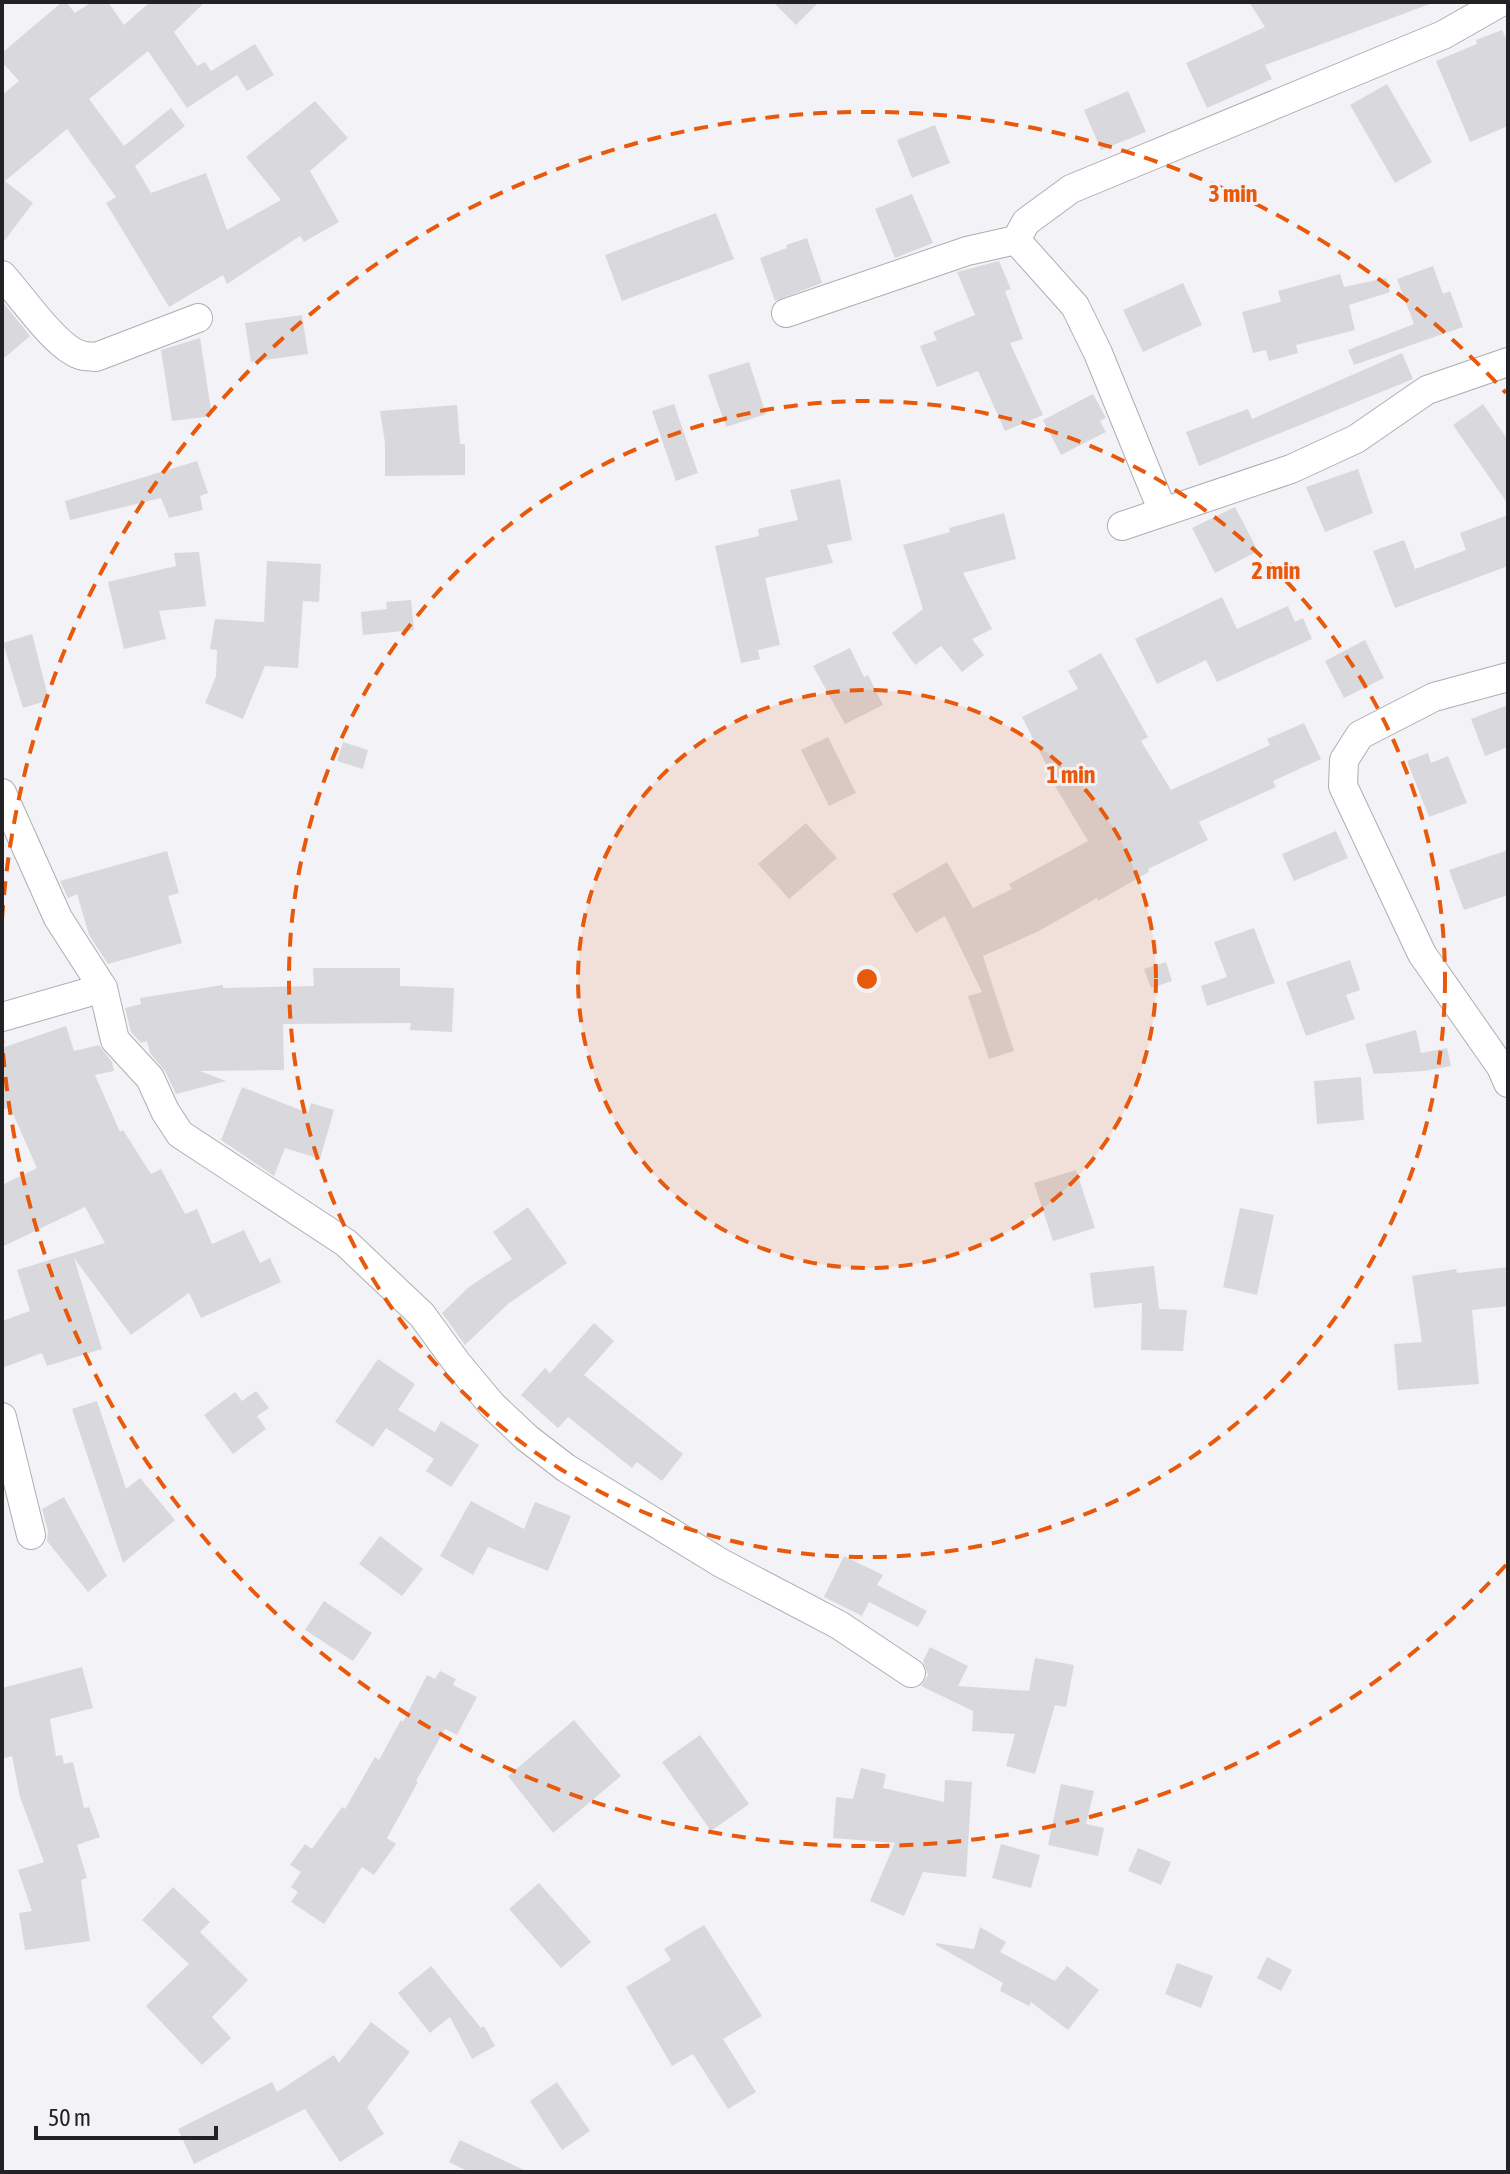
<svg xmlns="http://www.w3.org/2000/svg" width="1510" height="2174" font-family="'Asap Condensed',sans-serif">
  <style>
    .building { fill: #d9d9dd }
    .lines { fill: none; stroke-linecap: round; stroke-linejoin: round }
    .minor-casing { stroke: #aeaeb2; stroke-width: 30 }
    .minor { stroke: #fff; stroke-width: 28 }
    .ring { fill: none; stroke: #e8590c; stroke-width: 4; stroke-dasharray: 14 10 }
    .centre { fill: #e8590c; stroke: #f3f3f7; stroke-width: 4 }
    .ring-label { font-size: 24px; text-anchor: middle; font-weight: bold; fill: #e8590c; stroke: #f3f3f7; stroke-width: 6; stroke-linejoin: round; paint-order: stroke }
  </style>
  <rect width="100%" height="100%" fill="#f3f3f7"/>
  <!-- building -->
  <path class="building" d="M 62,2 L 66,2 L 75,13 L 92,2 L 108,2 L 124,25 L 150,2 L 205,2 L 174,32 L 197,66 L 205,62 L 211,71 L 255,44 L 274,75 L 247,91 L 237,75 L 187,108 L 148,51 L 89,99 L 124,146 L 171,108 L 185,126 L 135,166 L 151,193 L 206,173 L 227,230 L 281,200 L 246,157 L 315,101 L 348,138 L 310,171 L 339,222 L 304,242 L 300,236 L 227,284 L 223,275 L 169,307 L 106,203 L 116,197 L 67,129 L 5,181 L 33,203 L 2,244 L 2,95 L 19,81 L 2,62 L 2,53 Z
    M 773,2 L 819,2 L 796,25 Z
    M 1249,2 L 1430,2 L 1430,4 L 1265,65 L 1272,79 L 1207,108 L 1186,63 L 1265,27 Z
    M 1502,30 L 1508,42 L 1508,126 L 1470,142 L 1436,61 L 1477,44 L 1476,40 Z
    M 1387,84 L 1432,162 L 1395,183 L 1350,105 Z
    M 1128,91 L 1146,132 L 1101,150 L 1084,110 Z
    M 935,125 L 950,163 L 912,178 L 897,140 Z
    M 912,194 L 933,243 L 895,258 L 875,209 Z
    M 716,213 L 734,259 L 622,301 L 605,255 Z
    M 807,238 L 822,283 L 775,301 L 760,258 L 787,248 L 786,245 Z
    M 999,261 L 1011,289 L 1005,291 L 1023,339 L 1010,343 L 1043,415 L 1005,431 L 978,371 L 937,387 L 920,346 L 937,340 L 933,332 L 975,315 L 957,272 Z
    M 1433,266 L 1443,294 L 1450,291 L 1463,327 L 1354,365 L 1348,350 L 1414,324 L 1397,279 Z
    M 1340,274 L 1344,287 L 1386,278 L 1390,292 L 1349,305 L 1355,330 L 1296,345 L 1298,353 L 1269,361 L 1266,350 L 1253,353 L 1242,312 L 1281,302 L 1278,291 Z
    M 1183,283 L 1202,325 L 1143,352 L 1123,310 Z
    M 2,301 L 30,336 L 2,360 Z
    M 302,315 L 308,354 L 251,362 L 245,323 Z
    M 200,338 L 212,416 L 172,421 L 161,350 Z
    M 1402,353 L 1413,379 L 1199,466 L 1186,432 L 1248,409 L 1252,419 Z
    M 749,362 L 766,414 L 726,427 L 708,375 Z
    M 1093,394 L 1106,418 L 1100,421 L 1106,432 L 1061,455 L 1043,420 Z
    M 674,404 L 698,473 L 676,481 L 652,411 Z
    M 1483,404 L 1508,440 L 1508,504 L 1453,425 Z
    M 457,405 L 460,444 L 465,444 L 465,475 L 385,476 L 385,443 L 380,411 Z
    M 197,461 L 208,493 L 200,496 L 203,510 L 169,518 L 161,498 L 70,520 L 65,501 Z
    M 1358,469 L 1373,513 L 1325,532 L 1306,487 Z
    M 840,479 L 852,540 L 827,545 L 833,563 L 765,578 L 780,645 L 758,650 L 760,659 L 741,663 L 715,546 L 759,536 L 758,529 L 798,520 L 790,490 Z
    M 1235,507 L 1258,551 L 1215,573 L 1192,528 Z
    M 1004,513 L 1016,559 L 963,573 L 992,629 L 972,639 L 984,655 L 962,672 L 941,646 L 915,665 L 892,633 L 923,609 L 903,545 L 950,532 L 949,528 Z
    M 1508,515 L 1508,566 L 1395,608 L 1373,551 L 1404,540 L 1415,569 L 1466,550 L 1460,533 Z
    M 199,552 L 206,606 L 159,611 L 166,639 L 124,649 L 108,582 L 176,566 L 174,553 Z
    M 267,561 L 321,564 L 319,602 L 303,601 L 298,668 L 265,666 L 243,719 L 205,703 L 216,676 L 217,650 L 210,649 L 215,619 L 264,622 Z
    M 1222,597 L 1237,629 L 1288,606 L 1295,622 L 1303,618 L 1312,639 L 1217,682 L 1206,660 L 1157,684 L 1135,639 Z
    M 411,600 L 414,630 L 363,635 L 361,612 L 387,609 L 386,602 Z
    M 32,634 L 49,700 L 23,708 L 3,643 Z
    M 1365,640 L 1384,678 L 1344,698 L 1325,661 Z
    M 850,648 L 864,677 L 868,675 L 883,705 L 845,724 L 813,666 Z
    M 1101,653 L 1148,737 L 1141,741 L 1171,790 L 1270,745 L 1267,739 L 1304,723 L 1321,759 L 1273,781 L 1276,787 L 1199,822 L 1208,840 L 1148,869 L 1149,872 L 1098,901 L 1097,898 L 1037,932 L 983,956 L 1014,1051 L 989,1059 L 968,996 L 982,992 L 945,916 L 916,933 L 892,894 L 947,862 L 973,908 L 1012,889 L 1009,884 L 1088,841 L 1044,768 L 1047,766 L 1022,717 L 1078,689 L 1068,671 Z
    M 1508,705 L 1508,747 L 1485,756 L 1471,719 Z
    M 828,737 L 856,793 L 829,806 L 801,750 Z
    M 343,742 L 368,750 L 363,769 L 337,761 Z
    M 1428,753 L 1431,763 L 1448,756 L 1467,803 L 1429,817 L 1407,761 Z
    M 806,823 L 837,858 L 789,899 L 758,864 Z
    M 1336,831 L 1348,858 L 1294,881 L 1282,854 Z
    M 1508,850 L 1508,895 L 1464,910 L 1449,870 Z
    M 167,851 L 179,893 L 168,896 L 182,943 L 108,964 L 89,935 L 77,894 L 68,898 L 60,881 Z
    M 1254,928 L 1275,983 L 1207,1006 L 1201,986 L 1227,977 L 1214,942 Z
    M 1350,960 L 1360,990 L 1346,995 L 1355,1019 L 1306,1036 L 1286,982 Z
    M 1166,962 L 1172,981 L 1151,988 L 1144,969 Z
    M 313,968 L 400,968 L 400,986 L 454,988 L 452,1032 L 410,1030 L 411,1023 L 283,1024 L 284,1070 L 200,1071 L 226,1081 L 176,1094 L 165,1071 L 150,1053 L 147,1041 L 141,1043 L 131,1032 L 125,1008 L 141,1004 L 140,998 L 223,985 L 223,988 L 314,986 Z
    M 66,1026 L 74,1051 L 99,1045 L 112,1062 L 114,1071 L 95,1075 L 120,1132 L 123,1130 L 151,1174 L 161,1169 L 185,1214 L 197,1209 L 212,1244 L 244,1230 L 260,1263 L 270,1258 L 281,1282 L 201,1318 L 189,1293 L 131,1335 L 74,1258 L 102,1349 L 47,1366 L 42,1353 L 2,1368 L 2,1321 L 30,1311 L 17,1270 L 105,1243 L 85,1207 L 2,1247 L 2,1185 L 37,1168 L 10,1107 L 2,1110 L 2,1048 Z
    M 1416,1030 L 1421,1053 L 1447,1048 L 1451,1066 L 1424,1071 L 1374,1074 L 1365,1044 Z
    M 1361,1077 L 1364,1120 L 1317,1124 L 1314,1081 Z
    M 242,1087 L 308,1113 L 311,1103 L 334,1110 L 320,1159 L 285,1148 L 274,1176 L 221,1140 Z
    M 1076,1170 L 1095,1228 L 1053,1241 L 1034,1183 Z
    M 528,1207 L 567,1263 L 508,1304 L 465,1345 L 442,1313 L 470,1286 L 512,1259 L 493,1232 Z
    M 1240,1208 L 1274,1215 L 1257,1295 L 1223,1287 Z
    M 1154,1266 L 1159,1309 L 1187,1310 L 1183,1351 L 1141,1350 L 1142,1303 L 1094,1308 L 1090,1273 Z
    M 1508,1267 L 1508,1306 L 1472,1310 L 1479,1384 L 1398,1390 L 1394,1344 L 1422,1342 L 1412,1276 L 1456,1269 L 1457,1273 Z
    M 594,1323 L 614,1341 L 584,1375 L 683,1454 L 662,1481 L 637,1462 L 632,1468 L 568,1417 L 558,1428 L 521,1395 L 545,1368 L 550,1373 Z
    M 378,1359 L 415,1384 L 398,1410 L 435,1432 L 441,1421 L 479,1445 L 451,1487 L 426,1471 L 434,1459 L 386,1428 L 373,1447 L 335,1422 Z
    M 256,1391 L 269,1408 L 257,1416 L 266,1429 L 233,1454 L 204,1415 L 235,1392 L 242,1401 Z
    M 97,1401 L 126,1489 L 140,1478 L 175,1520 L 123,1563 L 72,1409 Z
    M 64,1497 L 107,1576 L 88,1592 L 47,1541 L 48,1531 L 42,1509 Z
    M 471,1501 L 524,1529 L 535,1502 L 571,1516 L 548,1571 L 488,1547 L 473,1575 L 440,1556 Z
    M 380,1536 L 423,1569 L 402,1596 L 359,1564 Z
    M 844,1556 L 883,1575 L 877,1585 L 927,1611 L 918,1627 L 869,1602 L 862,1616 L 824,1597 Z
    M 324,1601 L 372,1633 L 353,1661 L 305,1630 Z
    M 930,1647 L 968,1666 L 958,1686 L 1029,1691 L 1035,1658 L 1074,1665 L 1066,1707 L 1055,1705 L 1035,1774 L 1006,1766 L 1015,1734 L 972,1731 L 973,1711 L 921,1686 L 928,1675 L 923,1661 Z
    M 82,1667 L 93,1708 L 50,1719 L 56,1756 L 62,1755 L 64,1764 L 73,1762 L 84,1808 L 89,1807 L 100,1837 L 77,1845 L 87,1878 L 81,1880 L 90,1941 L 25,1950 L 19,1913 L 32,1911 L 18,1870 L 44,1862 L 20,1797 L 12,1756 L 2,1759 L 2,1688 Z
    M 440,1671 L 456,1679 L 453,1685 L 477,1697 L 457,1735 L 445,1729 L 416,1781 L 418,1782 L 387,1838 L 396,1844 L 374,1875 L 362,1867 L 324,1924 L 291,1902 L 298,1892 L 291,1887 L 301,1872 L 290,1865 L 305,1844 L 312,1849 L 342,1807 L 345,1809 L 375,1757 L 379,1760 L 401,1720 L 403,1722 L 427,1675 L 435,1679 Z
    M 574,1720 L 621,1776 L 553,1833 L 508,1776 Z
    M 700,1735 L 749,1804 L 711,1831 L 662,1762 Z
    M 861,1768 L 886,1774 L 883,1788 L 944,1802 L 945,1780 L 972,1782 L 966,1877 L 923,1872 L 904,1916 L 870,1901 L 895,1843 L 833,1838 L 836,1797 L 853,1799 Z
    M 1061,1784 L 1094,1791 L 1086,1824 L 1104,1828 L 1098,1856 L 1048,1845 Z
    M 1001,1844 L 1040,1855 L 1031,1888 L 992,1878 Z
    M 1138,1848 L 1171,1862 L 1161,1885 L 1128,1871 Z
    M 539,1883 L 591,1942 L 561,1968 L 509,1909 Z
    M 173,1887 L 210,1922 L 200,1932 L 248,1980 L 212,2017 L 231,2038 L 202,2065 L 146,2006 L 189,1964 L 142,1920 Z
    M 704,1925 L 762,2016 L 723,2039 L 756,2092 L 728,2109 L 693,2054 L 672,2066 L 626,1987 L 671,1960 L 664,1949 Z
    M 980,1927 L 1006,1942 L 1000,1952 L 1055,1981 L 1067,1966 L 1099,1990 L 1068,2030 L 1031,2002 L 1029,2006 L 1000,1991 L 1003,1983 L 936,1945 L 936,1943 L 974,1949 Z
    M 1267,1957 L 1292,1970 L 1281,1991 L 1257,1978 Z
    M 1177,1963 L 1213,1976 L 1201,2008 L 1165,1994 Z
    M 431,1966 L 481,2028 L 484,2026 L 495,2046 L 472,2059 L 450,2017 L 430,2033 L 398,1993 Z
    M 371,2022 L 410,2052 L 367,2107 L 384,2134 L 340,2162 L 305,2109 L 194,2164 L 178,2129 L 272,2082 L 277,2092 L 334,2055 L 339,2063 Z
    M 557,2082 L 590,2131 L 562,2150 L 530,2101 Z
    M 460,2140 L 528,2172 L 469,2172 L 449,2162 Z"/>
  <g class="lines">
    <defs>
      <path id="minor" d="M 1016,240 L 1075,306 L 1098,353 L 1163,512
        M 2,275 C 21,296 49,337 72,351 C 80,357 87,356 96,357 L 198,318
        M 786,313 L 967,251 L 1016,240 L 1026,222 L 1071,189 L 1443,35 L 1501,2
        M 1122,526 L 1291,469 L 1356,439 L 1427,390 L 1508,362
        M 1508,677 L 1434,697 L 1360,735 L 1344,760 L 1343,786 L 1422,954 L 1501,1067 L 1508,1083
        M 2,793 L 58,918 L 103,988 L 115,1040 L 150,1078 L 165,1111 L 180,1134 L 346,1243 L 422,1315 L 457,1363 L 492,1405 L 527,1438 L 566,1468 L 721,1563 L 839,1625 L 911,1673
        M 2,1017 L 103,988
        M 2,1417 L 31,1535"/>
    </defs>
    <!-- minor casing -->
    <use href="#minor" class="minor-casing"/>
    <!-- minor -->
    <use href="#minor" class="minor"/>
  </g>
  <!-- distance rings -->
  <circle cx="867" cy="979" r="289" fill="#e8590c" fill-opacity=".12"/>
  <g class="ring">
    <circle cx="867" cy="979" r="289"/>
    <circle cx="867" cy="979" r="578"/>
    <path d="M1506 1565A867 867 0 0 1 2 1039M2 919A867 867 0 0 1 1506 393"/>
  </g>
  <circle cx="867" cy="979" r="12" class="centre"/>
  <g class="ring-label">
    <text x="1233" y="202">3 min</text>
    <text x="1276" y="579">2 min</text>
    <text x="1071" y="783">1 min</text>
  </g>
  <!-- border -->
  <rect width="1510" height="2174" fill="none" stroke="#222224" stroke-width="8"/>
  <!-- scale -->
  <path d="M36 2126v12h180v-12" fill="none" stroke="#222224" stroke-width="4"/>
  <text x="48" y="2126" font-size="24" fill="#222224" stroke="#f3f3f7" stroke-width="6" paint-order="stroke">50 m</text>
</svg>
